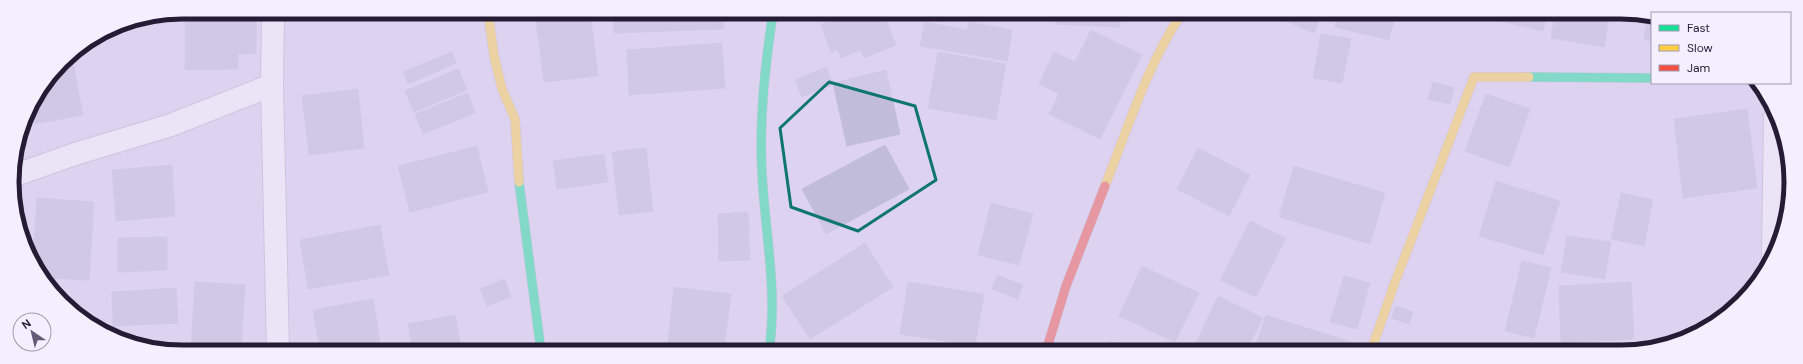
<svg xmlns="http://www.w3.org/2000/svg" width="1803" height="364" font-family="'DM Sans',sans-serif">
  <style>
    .building { fill: #c1bdd8; stroke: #c2bfd9 }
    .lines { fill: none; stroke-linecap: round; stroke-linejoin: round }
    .street-casing { stroke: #bbb2cc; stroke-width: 24 }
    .fast-casing { stroke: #bbb2cc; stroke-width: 10 }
    .slow-casing { stroke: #bbb2cc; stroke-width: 10 }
    .jam-casing { stroke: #bbb2cc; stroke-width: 10 }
    .street { stroke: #faf8fd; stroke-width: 22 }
    .fast { stroke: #16e098; stroke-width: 9 }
    .slow { stroke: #ffcf43; stroke-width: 9 }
    .jam { stroke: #f24e42; stroke-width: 9 }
    .marked { fill: none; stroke: #0f766e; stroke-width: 3; stroke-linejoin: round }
    .rim { fill: none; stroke: #251b34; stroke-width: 5 }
  </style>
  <rect width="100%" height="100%" fill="#ddd3f1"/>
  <!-- building -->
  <path class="building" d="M 185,12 L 256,12 L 256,54 L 238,54 L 238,69 L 185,70 Z
    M 535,12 L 590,12 L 598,76 L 544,82 Z
    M 613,12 L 723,13 L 724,29 L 614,33 Z
    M 823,13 L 883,13 L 896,45 L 864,58 L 860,50 L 841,58 L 838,50 L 831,52 L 821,25 L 827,22 Z
    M 1057,13 L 1121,13 L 1120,27 L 1056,24 Z
    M 1237,13 L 1259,13 L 1257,20 L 1237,15 Z
    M 1267,13 L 1322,13 L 1314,33 Z
    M 1338,13 L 1396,13 L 1389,40 L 1335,27 Z
    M 1492,13 L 1547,13 L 1543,31 L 1491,19 Z
    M 1555,13 L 1610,13 L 1604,47 L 1551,38 Z
    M 1647,15 L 1652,16 L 1652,41 L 1644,40 Z
    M 925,22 L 967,30 L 969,22 L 1012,30 L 1007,61 L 920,46 Z
    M 1091,30 L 1142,55 L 1100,139 L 1049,114 L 1059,94 L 1039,84 L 1054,52 L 1075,62 Z
    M 1321,34 L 1351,39 L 1342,83 L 1313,78 Z
    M 722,43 L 725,88 L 629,95 L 627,50 Z
    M 452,52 L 456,63 L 408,84 L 403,72 Z
    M 938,52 L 1006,64 L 996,120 L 928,108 Z
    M 72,58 L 83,115 L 34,124 L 31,108 L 62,62 Z
    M 826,67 L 833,84 L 802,97 L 795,80 Z
    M 458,69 L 467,90 L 414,112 L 405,91 Z
    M 886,70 L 900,134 L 847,146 L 833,83 Z
    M 1433,82 L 1454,88 L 1450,104 L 1428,99 Z
    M 358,89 L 364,148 L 309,155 L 302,96 Z
    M 468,93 L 475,113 L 423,134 L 415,114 Z
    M 1486,94 L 1530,109 L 1509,167 L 1465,151 Z
    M 1747,109 L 1757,188 L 1683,198 L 1674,119 Z
    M 885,145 L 909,189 L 826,234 L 802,189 Z
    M 477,146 L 488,192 L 410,212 L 398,166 Z
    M 646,148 L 653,211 L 619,215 L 612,152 Z
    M 1198,148 L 1250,175 L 1229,216 L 1177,189 Z
    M 604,154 L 608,182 L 557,189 L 553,161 Z
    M 172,165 L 175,216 L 116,221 L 112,170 Z
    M 1294,166 L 1385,193 L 1370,244 L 1279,217 Z
    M 1496,181 L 1560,201 L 1543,255 L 1479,236 Z
    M 1621,193 L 1653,200 L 1644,246 L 1611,239 Z
    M 37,198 L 94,202 L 89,280 L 45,278 L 33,258 Z
    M 991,203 L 1033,214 L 1019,265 L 978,255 Z
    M 748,212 L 750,260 L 719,261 L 718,214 Z
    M 1250,221 L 1286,238 L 1256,297 L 1220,280 Z
    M 380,225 L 389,275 L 308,289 L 300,240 Z
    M 1567,236 L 1611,242 L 1605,279 L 1561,272 Z
    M 167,237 L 167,270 L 118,272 L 118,238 Z
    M 865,243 L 893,287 L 810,339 L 782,296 Z
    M 1522,261 L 1551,268 L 1534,338 L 1505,331 Z
    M 1142,266 L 1199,293 L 1175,342 L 1119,316 Z
    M 997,275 L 1023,285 L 1018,299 L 992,289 Z
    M 1344,276 L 1370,283 L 1357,329 L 1330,322 Z
    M 505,279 L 511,297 L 487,306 L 480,289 Z
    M 195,282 L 245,285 L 241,351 L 191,351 Z
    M 908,282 L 984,294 L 975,346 L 900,334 Z
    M 1631,282 L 1634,339 L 1561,343 L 1559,286 Z
    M 674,287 L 731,294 L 724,349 L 668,343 Z
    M 176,288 L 178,323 L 113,326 L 112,292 Z
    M 1218,296 L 1263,318 L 1246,351 L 1192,351 Z
    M 373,299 L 380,341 L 320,351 L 313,310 Z
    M 1396,306 L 1413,312 L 1409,324 L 1391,318 Z
    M 455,315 L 462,351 L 413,351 L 408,324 Z
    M 1266,315 L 1351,342 L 1348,351 L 1254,351 Z
    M 1110,341 L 1141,351 L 1106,351 Z"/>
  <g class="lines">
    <defs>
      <path id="street" d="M 273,12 L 272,85 L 278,351
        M 13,176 L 75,154 L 171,125 L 272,85
        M 1773,257 L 1775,117"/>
      <path id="fast" d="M 1529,77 L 1652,78
        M 519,182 L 541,351
        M 769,351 C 778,291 765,233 762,173 C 759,119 765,66 773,13"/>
      <path id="slow" d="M 488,12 L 494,56 L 502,89 L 515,119 L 519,182
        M 1105,186 C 1128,128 1147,65 1182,13
        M 1371,351 L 1395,282 L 1474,77 L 1529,77"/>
      <path id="jam" d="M 1046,351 L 1066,286 L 1105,186"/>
    </defs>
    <!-- street casing -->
    <use href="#street" class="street-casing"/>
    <!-- fast casing -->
    <use href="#fast" class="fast-casing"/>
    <!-- slow casing -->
    <use href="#slow" class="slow-casing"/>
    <!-- jam casing -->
    <use href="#jam" class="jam-casing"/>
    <!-- street -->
    <use href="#street" class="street"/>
    <!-- fast -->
    <use href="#fast" class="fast"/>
    <!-- slow -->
    <use href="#slow" class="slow"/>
    <!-- jam -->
    <use href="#jam" class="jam"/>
  </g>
  <!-- marked area -->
  <path d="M0 0H1803V364H0ZM 829,82 L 915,106 L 936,180 L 858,231 L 791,207 L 780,128 Z" fill="#ddd3f1" fill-opacity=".55" fill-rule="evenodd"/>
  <path class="marked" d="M 829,82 L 915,106 L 936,180 L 858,231 L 791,207 L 780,128 Z"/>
  <!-- crop -->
  <path d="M0 0H1803V364H0ZM182 19H1621A163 163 0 0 1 1784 182V182A163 163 0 0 1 1621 345H182A163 163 0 0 1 19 182V182A163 163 0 0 1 182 19Z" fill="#f4effe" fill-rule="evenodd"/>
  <path class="rim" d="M182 19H1621A163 163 0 0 1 1784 182V182A163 163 0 0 1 1621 345H182A163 163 0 0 1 19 182V182A163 163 0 0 1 182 19Z"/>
  <!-- legend -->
  <rect x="1651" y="12" width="140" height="72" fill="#f4effe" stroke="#a19aad"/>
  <rect x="1659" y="25" width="20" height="6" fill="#16e098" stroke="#a19aad"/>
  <text x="1687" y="32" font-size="12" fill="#251b34">Fast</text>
  <rect x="1659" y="45" width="20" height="6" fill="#ffcf43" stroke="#a19aad"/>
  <text x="1687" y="52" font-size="12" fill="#251b34">Slow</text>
  <rect x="1659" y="65" width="20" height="6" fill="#f24e42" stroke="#a19aad"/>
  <text x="1687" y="72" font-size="12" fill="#251b34">Jam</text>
  <!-- north arrow -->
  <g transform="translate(32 332) rotate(325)"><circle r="19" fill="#f4effe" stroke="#a19aad"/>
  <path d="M0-3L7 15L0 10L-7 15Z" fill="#655b76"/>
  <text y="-6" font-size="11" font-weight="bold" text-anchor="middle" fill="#251b34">N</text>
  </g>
</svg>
